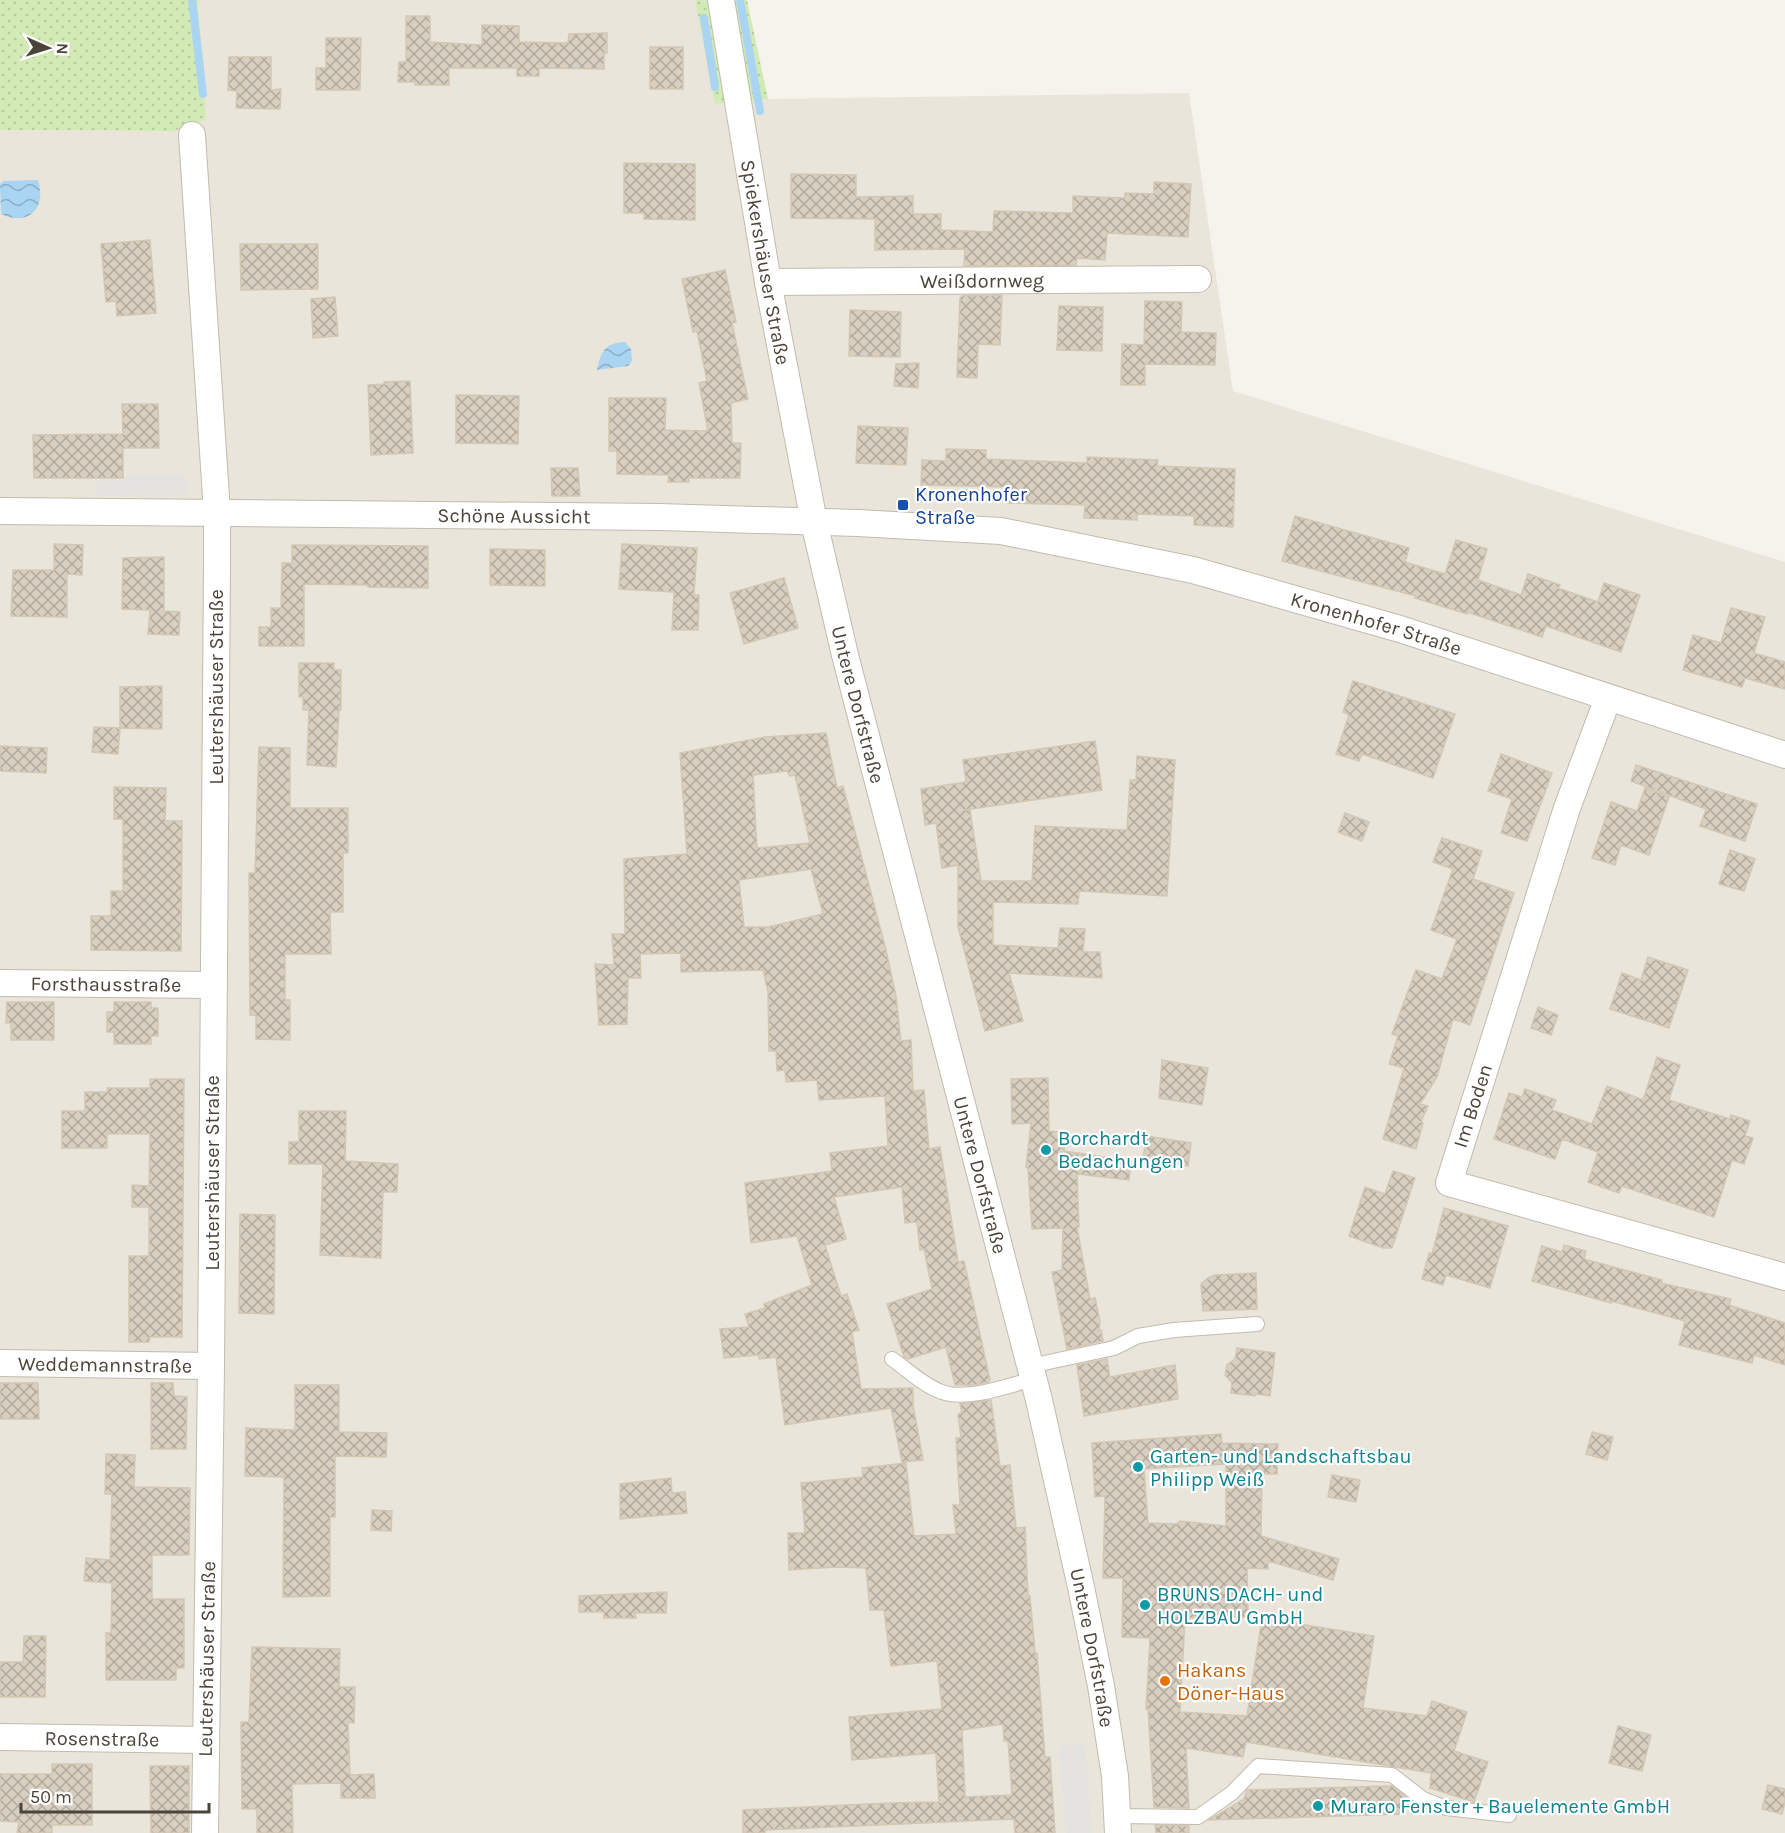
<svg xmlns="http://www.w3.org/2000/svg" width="1785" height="1833" font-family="Karla,sans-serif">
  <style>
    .residential { fill: #eae5da }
    .grass { fill: url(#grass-dots) }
    .parking { fill: #e5e3e0 }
    .water { fill: url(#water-waves) }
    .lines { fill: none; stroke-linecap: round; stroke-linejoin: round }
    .stream { stroke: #a9d4f2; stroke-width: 8 }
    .building { fill: url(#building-cross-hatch); stroke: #d3c7b4; stroke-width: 1.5; fill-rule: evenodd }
    .lane-casing { stroke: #c2bbae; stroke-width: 16 }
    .street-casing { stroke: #c2bbae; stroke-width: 28 }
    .lane { stroke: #fff; stroke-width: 14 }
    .street { stroke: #fff; stroke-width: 26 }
    .transit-dot { fill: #1a4fb4; stroke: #fff; stroke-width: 2 }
    .culture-dot { fill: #0f9aa8; stroke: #fff; stroke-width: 2 }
    .food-dot { fill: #e8710a; stroke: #fff; stroke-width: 2 }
    .labels { text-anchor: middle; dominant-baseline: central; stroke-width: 4.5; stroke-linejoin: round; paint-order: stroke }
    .street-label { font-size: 20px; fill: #4b4439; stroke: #fff }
    .transit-label { font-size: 20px; fill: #164399; stroke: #fff; text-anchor: start }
    .culture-label { font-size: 20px; fill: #0d838f; stroke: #fff; text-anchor: start }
    .food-label { font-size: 20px; fill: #c56008; stroke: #fff; text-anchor: start }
  </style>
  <defs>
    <pattern id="grass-dots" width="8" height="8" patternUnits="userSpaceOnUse" patternTransform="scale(1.5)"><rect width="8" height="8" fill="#d2eab5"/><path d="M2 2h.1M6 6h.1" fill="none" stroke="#b6ca9c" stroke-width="1.8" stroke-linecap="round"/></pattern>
    <pattern id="water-waves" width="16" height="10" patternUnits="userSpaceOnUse" patternTransform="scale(1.5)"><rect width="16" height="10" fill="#a9d4f2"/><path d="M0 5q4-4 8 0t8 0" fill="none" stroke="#8caec5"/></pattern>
    <pattern id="building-cross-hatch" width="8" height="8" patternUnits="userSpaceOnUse" patternTransform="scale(1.5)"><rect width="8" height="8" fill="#d8cfc1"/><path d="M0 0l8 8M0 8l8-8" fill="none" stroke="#b1aa9e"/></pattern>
  </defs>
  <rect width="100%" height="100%" fill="#f6f3ec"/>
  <!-- residential -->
  <path class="residential" d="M 198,0 L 695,0 L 716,104 L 768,99 L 1189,93 L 1233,391 L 1785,562 L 1785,1833 L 0,1833 L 0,130 L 173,131 L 206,120 Z"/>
  <!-- grass -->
  <path class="grass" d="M 0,0 L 198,0 L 206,120 L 173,131 L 0,130 Z
    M 695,0 L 747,0 L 768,99 L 715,104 Z"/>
  <!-- parking -->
  <path class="parking" d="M 128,475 L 183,475 L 189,495 L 95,496 L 95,481 L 124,480 Z
    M 1085,1743 L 1092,1833 L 1066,1833 L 1058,1746 Z"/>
  <!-- water -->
  <path class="water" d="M 38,180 C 47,209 28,227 1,214 L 0,184 L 3,181 Z
    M 625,342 L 631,349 L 632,361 L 628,366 L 597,370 C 601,351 605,343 625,342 Z"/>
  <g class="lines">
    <!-- stream -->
    <path class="stream" d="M 192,0 L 203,94
      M 740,0 L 760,111
      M 704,18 L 715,87"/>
  </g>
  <!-- building -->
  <path class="building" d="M 406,16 L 430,16 L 430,42 L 482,45 L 482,25 L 519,26 L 519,42 L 568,43 L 569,34 L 607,33 L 607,53 L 604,53 L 604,69 L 539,68 L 539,76 L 517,76 L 517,68 L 449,68 L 449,85 L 415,85 L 415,82 L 398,82 L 399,62 L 406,62 Z
    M 326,38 L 361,38 L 360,90 L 316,90 L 316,68 L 326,68 Z
    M 650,47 L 683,47 L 683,89 L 650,89 Z
    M 229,57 L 271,57 L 271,90 L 281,89 L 280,109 L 236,108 L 237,91 L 228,90 Z
    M 624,163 L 695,164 L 695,220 L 644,219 L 644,213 L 624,213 Z
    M 791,174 L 856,175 L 856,197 L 913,196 L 913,214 L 941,214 L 941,230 L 993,232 L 994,211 L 1073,213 L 1073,196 L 1125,198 L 1125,193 L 1154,194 L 1154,182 L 1191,184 L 1188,237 L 1107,233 L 1105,260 L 1077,258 L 1076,265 L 964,266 L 965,249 L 875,250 L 875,219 L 791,218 Z
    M 150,240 L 156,313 L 117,316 L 116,301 L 106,302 L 101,244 Z
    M 240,244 L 318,244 L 318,289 L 241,290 Z
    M 725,270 L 736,322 L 732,323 L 748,399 L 731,403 L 732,443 L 741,443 L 740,478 L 689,478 L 689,482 L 668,482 L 669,475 L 617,474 L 617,451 L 609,451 L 609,398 L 666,398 L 665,430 L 708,431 L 699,383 L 707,381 L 697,331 L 693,332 L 682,279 Z
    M 1002,295 L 1000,345 L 978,344 L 977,378 L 957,377 L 960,298 L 962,296 Z
    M 335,297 L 338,336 L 313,338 L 311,299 Z
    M 1145,301 L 1182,302 L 1181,332 L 1216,333 L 1215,365 L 1145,364 L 1145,385 L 1121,385 L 1122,344 L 1144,345 Z
    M 1059,306 L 1103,307 L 1102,351 L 1057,350 Z
    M 850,310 L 901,312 L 900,357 L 849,356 Z
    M 919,363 L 918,388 L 894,386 L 896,364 Z
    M 410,381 L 413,453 L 371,455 L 368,385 L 385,384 L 384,382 Z
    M 456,395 L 519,396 L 518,444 L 456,443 Z
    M 122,404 L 158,404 L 159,448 L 123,448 L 123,478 L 34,478 L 33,435 L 123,434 Z
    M 858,426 L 908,428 L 906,465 L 856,463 Z
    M 946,449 L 986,450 L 986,459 L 1087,463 L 1087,457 L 1158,460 L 1157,466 L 1235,469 L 1233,527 L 1194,525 L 1194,516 L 1137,514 L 1137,520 L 1084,518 L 1085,505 L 1008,503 L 1008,487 L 921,485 L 922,460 L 946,461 Z
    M 551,468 L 578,468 L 580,496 L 552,496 Z
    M 1295,516 L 1409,548 L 1405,562 L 1445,574 L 1456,540 L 1487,549 L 1478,580 L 1521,595 L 1528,574 L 1560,585 L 1558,588 L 1598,602 L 1604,583 L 1640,595 L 1621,652 L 1546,626 L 1542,637 L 1467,612 L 1467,614 L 1415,598 L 1416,596 L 1282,561 Z
    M 54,544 L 83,545 L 82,575 L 67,574 L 67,617 L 11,616 L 13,570 L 54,570 Z
    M 622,544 L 697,548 L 694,595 L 699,595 L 698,630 L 672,630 L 674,592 L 619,589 Z
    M 292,545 L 428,546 L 428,588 L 368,587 L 368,585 L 304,584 L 304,646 L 259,646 L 259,627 L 271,627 L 271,608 L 281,608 L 282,563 L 292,563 Z
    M 490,549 L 545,550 L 545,586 L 490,585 Z
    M 164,557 L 164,611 L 180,612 L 179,635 L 148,634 L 150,610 L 122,609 L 123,558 Z
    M 784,578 L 798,628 L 744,644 L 730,593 Z
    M 1731,608 L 1765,617 L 1754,653 L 1785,662 L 1785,689 L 1745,678 L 1742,687 L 1683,670 L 1693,635 L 1721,643 Z
    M 299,663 L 334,663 L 334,670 L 341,670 L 341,710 L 339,710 L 336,767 L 307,765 L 309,710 L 303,710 L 303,697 L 299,697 Z
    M 1353,681 L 1455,714 L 1433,778 L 1362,754 L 1359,761 L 1336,754 L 1349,715 L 1343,712 Z
    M 162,686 L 162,729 L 120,728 L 120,687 Z
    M 94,727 L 120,728 L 118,754 L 92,752 Z
    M 826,733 L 837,788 L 843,786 L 886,950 L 896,996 L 901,1041 L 911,1040 L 913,1091 L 924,1090 L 929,1149 L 940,1147 L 958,1262 L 964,1261 L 990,1380 L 988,1382 L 974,1385 L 955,1385 L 946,1347 L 908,1359 L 904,1357 L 887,1304 L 932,1289 L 924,1249 L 920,1250 L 917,1222 L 905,1223 L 902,1187 L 834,1197 L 846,1239 L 825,1245 L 841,1296 L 847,1294 L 859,1330 L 852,1332 L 861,1389 L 913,1388 L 913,1405 L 923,1460 L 902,1462 L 891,1408 L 785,1425 L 776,1357 L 759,1359 L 758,1355 L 724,1358 L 720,1329 L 749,1327 L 745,1314 L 765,1308 L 764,1304 L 812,1285 L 797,1236 L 751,1243 L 745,1183 L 832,1171 L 830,1153 L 888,1146 L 885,1096 L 819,1100 L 817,1080 L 786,1082 L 785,1070 L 777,1071 L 776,1051 L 769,1051 L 768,991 L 763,970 L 681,972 L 681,953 L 640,954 L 641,978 L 628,978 L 627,1024 L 599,1025 L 595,964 L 614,965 L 612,934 L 625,934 L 624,859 L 687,854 L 680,753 L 765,737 ZM 787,771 L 790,776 L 795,775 L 810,843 L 757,848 L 753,775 ZM 811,869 L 823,914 L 768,927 L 744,927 L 739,880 Z
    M 1095,741 L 1102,790 L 964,810 L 970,810 L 981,881 L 1032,881 L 1035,826 L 1127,830 L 1130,780 L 1136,780 L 1137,756 L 1175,760 L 1167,896 L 1079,891 L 1078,904 L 993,902 L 993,945 L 1058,948 L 1060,928 L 1085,929 L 1083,952 L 1100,952 L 1102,978 L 1009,973 L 1023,1021 L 985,1031 L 958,927 L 958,865 L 942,868 L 936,823 L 925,825 L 921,789 L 966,782 L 963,760 Z
    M 0,746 L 47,748 L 46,773 L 0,771 Z
    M 259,747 L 290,748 L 290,808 L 348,808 L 348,853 L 343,853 L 343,912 L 330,912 L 331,954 L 285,954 L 285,1000 L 290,1000 L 290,1040 L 256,1039 L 256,1015 L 250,1015 L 249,873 L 255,873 Z
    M 1501,754 L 1552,773 L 1527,841 L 1501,833 L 1512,799 L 1488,791 Z
    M 1636,765 L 1757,804 L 1745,841 L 1700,826 L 1706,809 L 1631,781 Z
    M 114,787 L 166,788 L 165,821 L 182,821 L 181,951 L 91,950 L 91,916 L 111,916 L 111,891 L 123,891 L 123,819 L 114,819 Z
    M 1645,788 L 1669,797 L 1649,855 L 1621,845 L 1615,865 L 1592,858 L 1611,802 L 1637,811 Z
    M 1345,813 L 1369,822 L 1362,841 L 1338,832 Z
    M 1442,838 L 1482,851 L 1473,879 L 1514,893 L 1470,1025 L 1453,1019 L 1437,1077 L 1420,1104 L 1428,1106 L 1421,1122 L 1423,1123 L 1416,1149 L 1383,1139 L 1404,1068 L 1389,1064 L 1398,1036 L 1392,1034 L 1416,970 L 1442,979 L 1457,939 L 1431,930 L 1453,869 L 1433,862 Z
    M 1730,850 L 1755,859 L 1744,891 L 1719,884 Z
    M 1648,957 L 1688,970 L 1669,1028 L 1610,1009 L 1622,973 L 1641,980 Z
    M 7,1002 L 54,1002 L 54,1040 L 11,1040 L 11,1023 L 6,1023 Z
    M 114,1002 L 151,1002 L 151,1008 L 158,1008 L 158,1036 L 151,1036 L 151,1044 L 114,1044 L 114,1032 L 107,1032 L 107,1012 L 114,1012 Z
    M 1538,1007 L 1558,1015 L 1551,1035 L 1531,1028 Z
    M 1657,1057 L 1680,1065 L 1669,1100 L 1730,1119 L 1731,1115 L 1750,1121 L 1745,1136 L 1753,1138 L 1744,1164 L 1732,1160 L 1714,1217 L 1622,1186 L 1619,1193 L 1588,1182 L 1598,1152 L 1562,1139 L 1555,1159 L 1494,1139 L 1509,1093 L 1522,1097 L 1525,1089 L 1556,1100 L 1552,1110 L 1592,1124 L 1607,1086 L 1643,1100 Z
    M 1162,1060 L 1208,1068 L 1202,1105 L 1159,1098 Z
    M 1048,1078 L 1049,1131 L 1058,1132 L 1058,1136 L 1066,1136 L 1064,1151 L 1131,1161 L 1129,1180 L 1077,1174 L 1079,1227 L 1077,1227 L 1090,1299 L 1095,1298 L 1100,1321 L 1099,1330 L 1101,1330 L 1103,1341 L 1067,1349 L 1052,1272 L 1062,1270 L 1063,1228 L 1032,1229 L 1028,1168 L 1026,1167 L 1031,1123 L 1012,1124 L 1011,1079 Z
    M 150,1079 L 184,1079 L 182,1337 L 150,1337 L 149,1342 L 129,1342 L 129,1256 L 149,1256 L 149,1207 L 132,1207 L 132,1185 L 149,1186 L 150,1134 L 107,1134 L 107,1148 L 62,1148 L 62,1111 L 85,1111 L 85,1092 L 108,1092 L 107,1088 L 150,1088 Z
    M 299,1111 L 346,1111 L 345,1161 L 398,1164 L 397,1192 L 383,1192 L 381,1258 L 320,1255 L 323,1164 L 289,1164 L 289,1142 L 299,1142 Z
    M 1147,1136 L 1191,1143 L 1188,1166 L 1143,1158 Z
    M 1393,1171 L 1415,1178 L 1392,1248 L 1383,1248 L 1349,1236 L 1365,1187 L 1385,1194 Z
    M 1444,1208 L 1508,1226 L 1490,1288 L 1446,1275 L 1443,1285 L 1422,1279 L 1429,1253 L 1432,1254 Z
    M 240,1214 L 275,1215 L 274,1314 L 239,1313 Z
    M 1564,1245 L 1586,1251 L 1584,1259 L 1662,1280 L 1661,1283 L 1731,1299 L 1729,1305 L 1785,1323 L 1785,1365 L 1754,1355 L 1752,1363 L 1679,1345 L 1685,1321 L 1611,1301 L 1611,1303 L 1532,1281 L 1542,1246 L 1562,1252 Z
    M 1256,1273 L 1257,1309 L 1203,1311 L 1201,1284 L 1208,1278 L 1215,1275 Z
    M 1237,1348 L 1275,1353 L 1270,1396 L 1255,1394 L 1255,1396 L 1231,1393 L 1232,1383 L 1225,1375 L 1227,1365 L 1235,1359 Z
    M 1107,1359 L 1110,1377 L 1175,1365 L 1178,1399 L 1084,1416 L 1077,1365 Z
    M 0,1383 L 38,1383 L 39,1419 L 0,1419 Z
    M 151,1383 L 173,1383 L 174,1396 L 187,1397 L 186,1449 L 151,1449 Z
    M 295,1385 L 339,1385 L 339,1432 L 387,1433 L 386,1457 L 335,1456 L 335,1517 L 330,1517 L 330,1596 L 283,1597 L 284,1477 L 245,1476 L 246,1428 L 295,1430 Z
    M 991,1400 L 1000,1466 L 1010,1465 L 1016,1528 L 1025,1527 L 1028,1596 L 1030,1596 L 1035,1653 L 1037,1653 L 1045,1757 L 1050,1757 L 1055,1833 L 1015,1833 L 1014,1819 L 765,1830 L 765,1833 L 743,1833 L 743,1810 L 890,1803 L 939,1802 L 936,1753 L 852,1760 L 849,1717 L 942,1709 L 937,1661 L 891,1666 L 884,1610 L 870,1610 L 866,1568 L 836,1567 L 789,1570 L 788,1533 L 805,1533 L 801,1483 L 863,1477 L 862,1468 L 906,1463 L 914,1536 L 956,1534 L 953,1505 L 960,1505 L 956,1438 L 961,1438 L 958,1414 L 962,1413 L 960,1404 ZM 1003,1724 L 1004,1741 L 1008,1741 L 1012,1795 L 965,1797 L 962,1730 Z
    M 1592,1432 L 1613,1437 L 1607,1460 L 1586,1454 Z
    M 1221,1434 L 1222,1443 L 1278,1444 L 1277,1474 L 1262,1474 L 1261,1536 L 1339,1559 L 1333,1580 L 1268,1561 L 1268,1569 L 1247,1568 L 1248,1617 L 1185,1618 L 1180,1712 L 1247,1716 L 1262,1618 L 1374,1636 L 1363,1708 L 1427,1716 L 1432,1701 L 1467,1712 L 1454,1751 L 1488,1762 L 1474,1802 L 1430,1788 L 1431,1773 L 1246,1742 L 1243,1757 L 1186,1748 L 1189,1808 L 1154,1807 L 1148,1709 L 1146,1709 L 1150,1638 L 1122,1637 L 1123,1578 L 1103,1578 L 1105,1496 L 1095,1497 L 1092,1443 ZM 1226,1464 L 1226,1526 L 1180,1521 L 1177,1524 L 1148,1523 L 1144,1469 Z
    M 106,1454 L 135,1455 L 134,1487 L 190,1488 L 189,1555 L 152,1555 L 152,1599 L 184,1599 L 184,1668 L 176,1668 L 176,1680 L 106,1680 L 106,1633 L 111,1633 L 112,1583 L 84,1581 L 86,1558 L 110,1560 L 112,1494 L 105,1494 Z
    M 1332,1475 L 1360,1480 L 1356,1502 L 1328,1497 Z
    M 671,1478 L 672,1493 L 685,1492 L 687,1513 L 620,1519 L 620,1484 Z
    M 372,1510 L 392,1511 L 391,1531 L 371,1530 Z
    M 667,1592 L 666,1613 L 635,1613 L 636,1618 L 604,1618 L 604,1612 L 579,1612 L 579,1596 Z
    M 24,1636 L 46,1636 L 45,1697 L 0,1697 L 0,1662 L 23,1662 Z
    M 252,1647 L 340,1649 L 339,1687 L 355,1687 L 354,1723 L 348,1722 L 350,1775 L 374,1774 L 375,1798 L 341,1798 L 341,1783 L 292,1784 L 293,1833 L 257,1833 L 257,1809 L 242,1809 L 241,1722 L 249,1722 Z
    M 1618,1726 L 1651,1735 L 1642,1771 L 1609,1763 Z
    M 52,1764 L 92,1764 L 92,1825 L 52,1825 L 52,1833 L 17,1833 L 19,1822 L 0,1821 L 0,1774 L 52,1774 Z
    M 150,1766 L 189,1766 L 189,1833 L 151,1833 Z
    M 1768,1785 L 1785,1789 L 1785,1802 L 1782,1814 L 1762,1809 Z
    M 1392,1786 L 1405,1796 L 1405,1814 L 1209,1820 L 1244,1799 L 1247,1790 Z
    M 1155,1825 L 1189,1826 L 1189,1833 L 1156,1833 Z"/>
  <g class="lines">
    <defs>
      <path id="lane" d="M 892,1359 C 908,1370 924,1386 942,1392 C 967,1401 1008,1386 1033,1379
        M 1030,1366 L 1114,1348 L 1138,1336 L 1174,1330 L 1257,1324
        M 1118,1816 L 1198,1817 L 1232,1793 L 1258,1766 L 1392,1775 L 1423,1799 L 1446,1808 L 1509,1815"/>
      <g id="street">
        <path id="s1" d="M 721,0 L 768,282 L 814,522 L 845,655 L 1039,1400 L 1081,1587 L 1101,1686 L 1115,1776 L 1118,1833"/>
        <path d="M 192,135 L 217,512 L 217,564 L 211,1366 L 205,1833"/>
        <path id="s2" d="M 768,282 L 1198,279"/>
        <path id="s3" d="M 0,511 L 660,517 L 858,523 L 1001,531 L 1193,570 L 1400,629 L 1785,755"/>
        <path d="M 1608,698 L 1567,808 L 1449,1183 L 1785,1277"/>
        <path id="s4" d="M 0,983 L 214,985"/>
        <path id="s5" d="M 0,1363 L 211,1366"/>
        <path id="s6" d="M 0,1737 L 205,1740"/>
      </g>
    </defs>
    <!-- lane casing -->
    <use href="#lane" class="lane-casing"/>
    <!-- street casing -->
    <use href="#street" class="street-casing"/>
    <!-- lane -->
    <use href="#lane" class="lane"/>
    <!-- street -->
    <use href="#street" class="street"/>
  </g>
  <!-- markers -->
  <rect class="transit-dot" x="897" y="499" width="12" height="12" rx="3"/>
  <g class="culture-dot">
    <circle cx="1046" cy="1150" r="6"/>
    <circle cx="1138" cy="1467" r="6"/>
    <circle cx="1145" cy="1605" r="6"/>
    <circle cx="1318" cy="1806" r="6"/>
  </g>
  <circle class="food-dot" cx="1165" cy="1681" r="6"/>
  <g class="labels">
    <!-- street labels -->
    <g class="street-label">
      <text stroke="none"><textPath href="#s1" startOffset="266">Spiekershäuser Straße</textPath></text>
      <text stroke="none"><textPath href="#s2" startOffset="214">Weißdornweg</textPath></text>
      <text stroke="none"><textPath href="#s3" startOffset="514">Schöne Aussicht</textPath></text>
      <text stroke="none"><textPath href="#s3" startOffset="1388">Kronenhofer Straße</textPath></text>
      <text transform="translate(216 687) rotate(-90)">Leutershäuser Straße</text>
      <text stroke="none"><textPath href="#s1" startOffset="718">Untere Dorfstraße</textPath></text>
      <text stroke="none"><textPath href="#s4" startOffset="106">Forsthausstraße</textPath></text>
      <text transform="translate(1473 1106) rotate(-72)">Im Boden</text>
      <text transform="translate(212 1173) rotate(-90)">Leutershäuser Straße</text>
      <text stroke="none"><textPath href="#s1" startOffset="1204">Untere Dorfstraße</textPath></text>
      <text stroke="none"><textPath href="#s5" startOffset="105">Weddemannstraße</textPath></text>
      <text stroke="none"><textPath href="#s1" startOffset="1690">Untere Dorfstraße</textPath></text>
      <text transform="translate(207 1659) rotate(-89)">Leutershäuser Straße</text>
      <text stroke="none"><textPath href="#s6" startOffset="102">Rosenstraße</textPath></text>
    </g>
    <!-- transit labels -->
    <g class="transit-label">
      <text x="915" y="494">Kronenhofer<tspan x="915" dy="23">Straße</tspan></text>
    </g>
    <!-- culture labels -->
    <g class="culture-label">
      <text x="1058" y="1138">Borchardt<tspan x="1058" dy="23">Bedachungen</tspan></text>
      <text x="1150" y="1456">Garten- und Landschaftsbau<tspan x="1150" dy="23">Philipp Weiß</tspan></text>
      <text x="1157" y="1594">BRUNS DACH- und<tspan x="1157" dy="23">HOLZBAU GmbH</tspan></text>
      <text x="1330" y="1806">Muraro Fenster + Bauelemente GmbH</text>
    </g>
    <!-- food labels -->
    <g class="food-label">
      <text x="1177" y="1670">Hakans<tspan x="1177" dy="23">Döner-Haus</tspan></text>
    </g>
  </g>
  <!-- north arrow -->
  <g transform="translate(48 48) rotate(93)" stroke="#ffffff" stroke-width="4.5" paint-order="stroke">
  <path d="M0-4.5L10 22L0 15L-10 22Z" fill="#4b4439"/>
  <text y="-9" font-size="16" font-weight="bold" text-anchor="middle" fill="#4b4439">N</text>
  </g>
  <!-- scale -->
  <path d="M21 1803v9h188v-9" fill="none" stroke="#4b4439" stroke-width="3"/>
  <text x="30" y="1803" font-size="18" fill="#4b4439" stroke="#ffffff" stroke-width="4.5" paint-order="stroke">50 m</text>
</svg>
